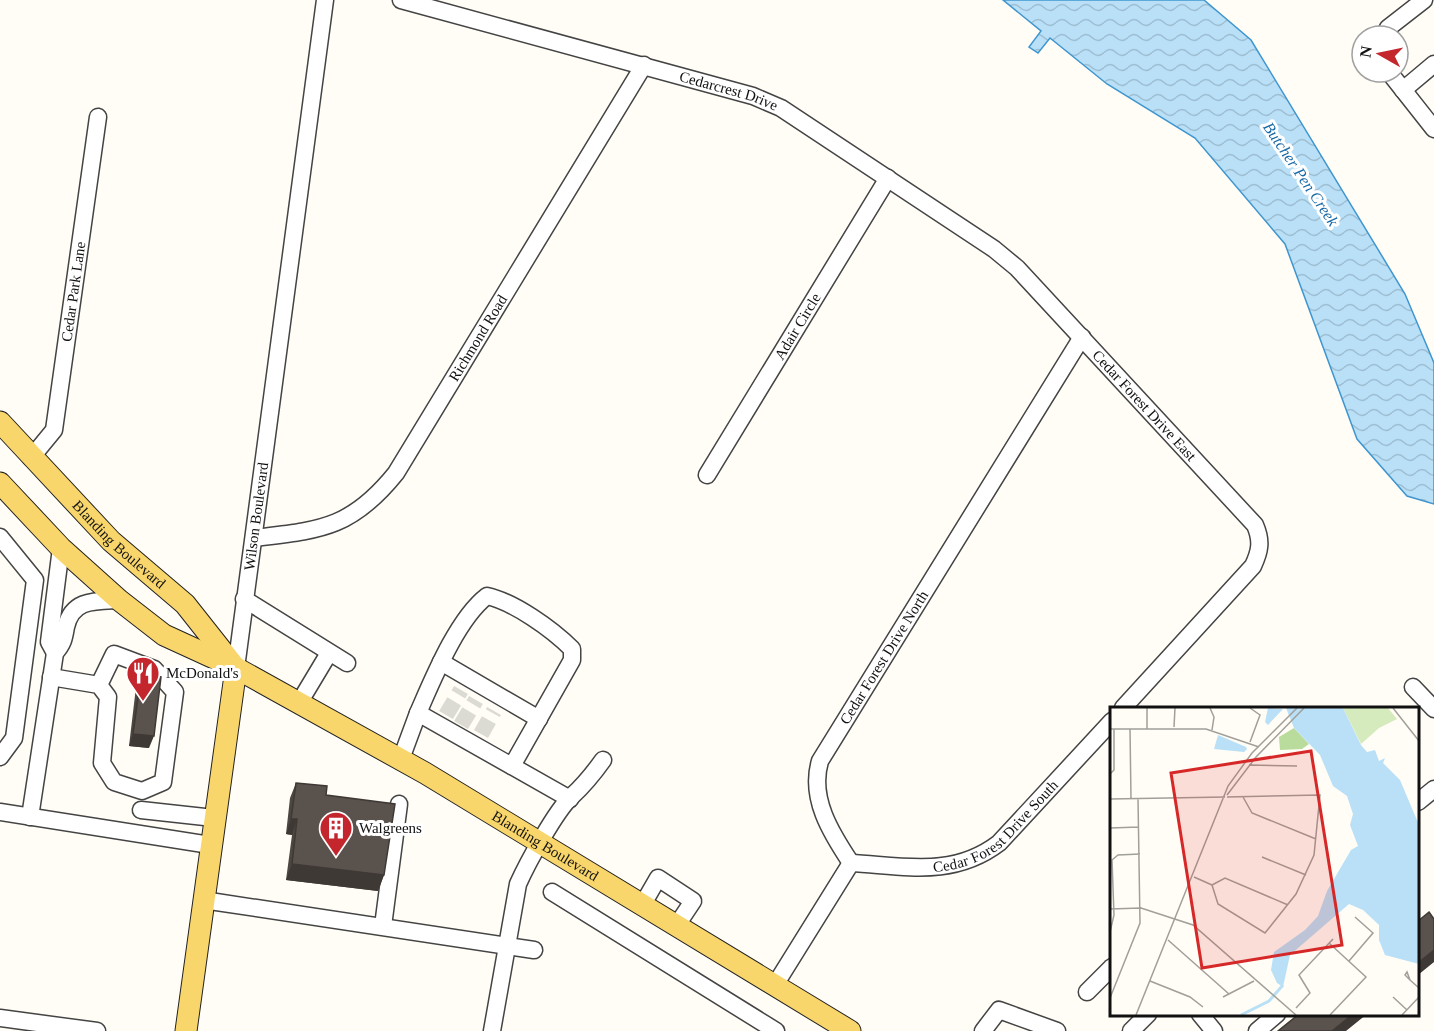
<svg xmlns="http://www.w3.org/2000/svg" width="1434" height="1031" font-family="Georgia,serif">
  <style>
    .water { fill: url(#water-waves); stroke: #3f96cf; stroke-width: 1.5 }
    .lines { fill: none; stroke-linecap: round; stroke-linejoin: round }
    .minor-tunnel { stroke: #dbdad3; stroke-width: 16; stroke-dasharray: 16 8; stroke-linecap: butt }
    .minor-casing { stroke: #444; stroke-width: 19 }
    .major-casing { stroke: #222; stroke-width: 23 }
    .minor { stroke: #fff; stroke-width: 16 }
    .major { stroke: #f9d66b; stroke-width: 21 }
    .wall { fill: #4d4742 }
    .shaded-wall { fill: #3f3936 }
    .building { fill: #5a524d; stroke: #3f3936; stroke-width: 1.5 }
    .labels { text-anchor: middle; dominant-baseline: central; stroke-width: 6; stroke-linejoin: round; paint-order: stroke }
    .street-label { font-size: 15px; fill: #111; stroke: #fff }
    .poi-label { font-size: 15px; fill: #111; stroke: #fff; text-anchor: start }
    .water-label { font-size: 16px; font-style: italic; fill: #1768a6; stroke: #fff }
    .inset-river { fill: none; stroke: #b9e0f7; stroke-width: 3 }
    .inset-road { fill: none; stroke: #a09f9a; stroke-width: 1.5 }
    .view { fill: #d62828; fill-opacity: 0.15; stroke: #d62828; stroke-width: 3 }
    .inset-edge { fill: none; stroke: #111; stroke-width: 3 }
  </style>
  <defs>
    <pattern id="water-waves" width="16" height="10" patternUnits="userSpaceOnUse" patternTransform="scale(1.5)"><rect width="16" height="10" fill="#b9e0f7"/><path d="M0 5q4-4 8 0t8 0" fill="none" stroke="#9ebfd3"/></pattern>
  </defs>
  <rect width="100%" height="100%" fill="#fffdf5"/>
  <!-- water -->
  <path class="water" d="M 1003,0 L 1204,0 L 1251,40 L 1405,294 L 1434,363 L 1434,504 L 1407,496 L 1357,439 L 1285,244 L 1195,138 L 1107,84 L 1050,38 L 1038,53 L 1029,47 L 1041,31 Z"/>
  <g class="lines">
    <!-- minor-tunnel -->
    <path class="minor-tunnel" d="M 446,715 L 461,690
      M 461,725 L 476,700
      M 481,734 L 494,711"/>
    <defs>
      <g id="minor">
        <path id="s1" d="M 401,0 L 753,96 L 781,108 L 994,249 L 1017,268 L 1255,525 C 1262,541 1260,551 1253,566 L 1123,708"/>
        <path d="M 1384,36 L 1388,28 L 1424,0"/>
        <path d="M 1389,72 L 1434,129"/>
        <path d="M 1403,90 L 1434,64"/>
        <path id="s2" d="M 31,458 L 54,430 L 98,117"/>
        <path id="s3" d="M 707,475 L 888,178"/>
        <path d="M 0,537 L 35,580 L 14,738 L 0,757"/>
        <path id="s4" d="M 254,538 C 320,530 351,529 396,473 L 644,65"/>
        <path d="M 244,599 L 347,663"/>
        <path d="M 55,653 L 49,642 L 61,548"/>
        <path d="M 441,662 L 539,719"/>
        <path id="s5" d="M 236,668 L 325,0"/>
        <path d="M 51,677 L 99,685 L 108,697 L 102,763 L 114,782 L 142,791 L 163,782 L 175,692 L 154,669 L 114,654 L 99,685"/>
        <path d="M 1413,687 L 1434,709"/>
        <path d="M 299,703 L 329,653"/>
        <path d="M 418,713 C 433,679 457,619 487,596 C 514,602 552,629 572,649 L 572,660 L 512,766"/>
        <path d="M 401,759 L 418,713 L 570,799"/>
        <path d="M 1418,802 L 1434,789"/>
        <path d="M 141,810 L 214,818"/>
        <path d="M 0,812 L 210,845"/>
        <path d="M 30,817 L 55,653 C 63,644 64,639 66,627 C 72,599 95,601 119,600"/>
        <path id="s6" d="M 851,863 C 831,833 809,798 820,761 L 1082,337"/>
        <path id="s7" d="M 851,863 C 905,866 953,878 999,843 L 1112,721"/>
        <path d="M 552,892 L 776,1031"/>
        <path d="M 203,900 L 534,950"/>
        <path d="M 643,904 L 658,878 L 693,901 L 677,925"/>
        <path d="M 383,926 L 399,804"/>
        <path d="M 775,985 L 851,863"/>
        <path d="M 1087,992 L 1112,967"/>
        <path d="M 1200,1014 L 1214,1031"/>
        <path d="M 0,1018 L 97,1031"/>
        <path d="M 492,1031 L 518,884 C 527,864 556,810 572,796 C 584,785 593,774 603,760"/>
        <path d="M 983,1031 L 999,1010 L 1057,1031"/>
        <path d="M 1131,1031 L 1148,1014"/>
        <path d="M 1257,1031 L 1277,1014"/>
      </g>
      <g id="major">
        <path id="s8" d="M 0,422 L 111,541 L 185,604 L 234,666"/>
        <path id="s9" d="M 0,483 L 61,548 L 119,600 L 164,635 L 236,668 L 425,773 L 850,1031"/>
        <path d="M 186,1031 L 236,668"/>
      </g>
    </defs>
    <!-- minor casing -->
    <use href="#minor" class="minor-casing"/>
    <!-- major casing -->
    <use href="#major" class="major-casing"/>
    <!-- minor -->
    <use href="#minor" class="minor"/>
    <!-- major -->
    <use href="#major" class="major"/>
  </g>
  <!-- wall -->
  <path class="wall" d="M 141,675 L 149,748 L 129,746 L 136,687 Z
    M 296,783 L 326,795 L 384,875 L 378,891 L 286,880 L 292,835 L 286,834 L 290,798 Z"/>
  <!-- shaded-wall -->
  <path class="shaded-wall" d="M 133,734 L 154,736 L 149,748 L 129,746 Z
    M 291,819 L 297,819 L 292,835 L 286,834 Z
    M 292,864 L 384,875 L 378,891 L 286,880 Z
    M 1434,950 L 1434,962 L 1418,975 L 1418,963 Z
    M 1353,1014 L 1367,1014 L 1346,1031 L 1332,1031 Z"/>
  <!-- building -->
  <path class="building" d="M 141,675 L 161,677 L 154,736 L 133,734 Z
    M 296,783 L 327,786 L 326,795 L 395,804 L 384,875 L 292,864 L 297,819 L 291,819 Z
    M 1429,912 L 1434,919 L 1434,950 L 1418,963 L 1418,921 Z
    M 1299,1014 L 1353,1014 L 1332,1031 L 1278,1031 Z"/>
  <!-- icons -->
  <defs>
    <symbol id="restaurant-pin" viewBox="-11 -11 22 30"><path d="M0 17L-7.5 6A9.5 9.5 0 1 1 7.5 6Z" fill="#c4262e" stroke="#fff"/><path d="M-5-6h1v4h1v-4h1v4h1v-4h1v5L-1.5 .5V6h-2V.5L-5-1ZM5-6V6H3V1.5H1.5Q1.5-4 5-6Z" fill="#fff"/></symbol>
    <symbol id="building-pin" viewBox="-11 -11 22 30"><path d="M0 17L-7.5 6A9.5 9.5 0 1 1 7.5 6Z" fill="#c4262e" stroke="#fff"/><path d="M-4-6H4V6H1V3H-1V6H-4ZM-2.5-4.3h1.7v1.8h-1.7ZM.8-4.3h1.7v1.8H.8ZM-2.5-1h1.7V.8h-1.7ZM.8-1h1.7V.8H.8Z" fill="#fff"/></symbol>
  </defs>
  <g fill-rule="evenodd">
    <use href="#restaurant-pin" x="124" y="654" width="38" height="52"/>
    <use href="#building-pin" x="317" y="809" width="38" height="52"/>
  </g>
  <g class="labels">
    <!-- street labels -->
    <g class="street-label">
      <text stroke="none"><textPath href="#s1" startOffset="340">Cedarcrest Drive</textPath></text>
      <text stroke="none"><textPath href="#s2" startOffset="176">Cedar Park Lane</textPath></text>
      <text stroke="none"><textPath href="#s3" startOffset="174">Adair Circle</textPath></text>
      <text stroke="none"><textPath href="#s4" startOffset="320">Richmond Road</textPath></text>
      <text stroke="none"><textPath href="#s1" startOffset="868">Cedar Forest Drive East</textPath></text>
      <text stroke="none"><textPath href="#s5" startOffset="153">Wilson Boulevard</textPath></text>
      <text stroke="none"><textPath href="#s8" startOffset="171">Blanding Boulevard</textPath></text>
      <text stroke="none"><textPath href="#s6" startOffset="232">Cedar Forest Drive North</textPath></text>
      <text stroke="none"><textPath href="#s7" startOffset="159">Cedar Forest Drive South</textPath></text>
      <text stroke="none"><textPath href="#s9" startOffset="660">Blanding Boulevard</textPath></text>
    </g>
    <!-- poi labels -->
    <g class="poi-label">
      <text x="166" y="673">McDonald's</text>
      <text x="359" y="828">Walgreens</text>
    </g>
    <!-- water labels -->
    <g class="water-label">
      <text transform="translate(1301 174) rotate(56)">Butcher Pen Creek</text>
    </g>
  </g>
  <!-- overview -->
  <g transform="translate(1110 707)">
    <rect width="309" height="309" fill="#fffdf5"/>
    <path d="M 184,21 L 199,37 L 192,42 L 170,43 L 169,30 Z" fill="#b9dc9c"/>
    <path d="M 233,1 L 278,1 L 287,12 L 269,21 L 251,37 Z" fill="#d5ebbd"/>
    <path d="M 158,1 L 173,2 L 158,18 L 155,15 ZM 176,1 L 233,1 L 251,38 L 257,45 L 265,43 L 269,54 L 275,51 L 273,56 L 290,73 L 309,118 L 309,257 L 275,248 L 269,233 L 269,218 L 253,203 L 239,197 L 180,248 L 173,280 L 167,276 L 161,263 L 164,245 L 195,223 L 208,209 L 217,184 L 241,143 L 248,139 L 240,118 L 243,107 L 237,89 L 223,79 L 210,48 L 184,21 ZM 108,28 L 136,40 L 137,42 L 134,45 L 104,42 Z" fill="#b9e0f7"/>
    <path class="inset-river" d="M 131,308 L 159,294 L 173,278"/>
    <path class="inset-road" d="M 37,1 L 37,22M 100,1 L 104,10 L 102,23M 283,1 L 309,34M 64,20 L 65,1M 0,22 L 96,22 L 149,40M 20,22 L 21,92M 140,35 L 150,8 L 140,1M 139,58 L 187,59M 0,67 L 4,63 L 4,22M 117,88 L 146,50 L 194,1M 133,90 L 142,106 L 206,132M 0,92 L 115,90M 0,121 L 29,120M 152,150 L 196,168M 84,170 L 102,178M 102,178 L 108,197 L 155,226 L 186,187 L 204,148 L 210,88 L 117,90M 102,178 L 115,171 L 178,198M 0,202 L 31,201 L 83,218 L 186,308M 0,225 L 4,208 L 2,153 L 8,148 L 30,147M 58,233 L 119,287M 219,236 L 256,270 L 220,308M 239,254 L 263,226 L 245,210M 300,273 L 297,265 L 295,268 L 300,273 L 309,281M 40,274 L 80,290 L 93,300M 113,290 L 144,274M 283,290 L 297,303M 0,291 L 30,216 L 28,92M 186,301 L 200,286 L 189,268 L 223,232M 26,308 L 118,79 L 142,46 L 187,1M 292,308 L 309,290"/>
    <path class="view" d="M 201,44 L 232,238 L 92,261 L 61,66 Z"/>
    <rect width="309" height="309" class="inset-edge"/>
  </g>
  <!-- north arrow -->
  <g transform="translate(1380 54) rotate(279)"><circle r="28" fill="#ffffff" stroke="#a0a0a0" stroke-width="1.5"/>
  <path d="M0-4.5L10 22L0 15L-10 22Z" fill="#c4262e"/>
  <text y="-9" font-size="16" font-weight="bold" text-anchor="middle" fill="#111111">N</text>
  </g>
</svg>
